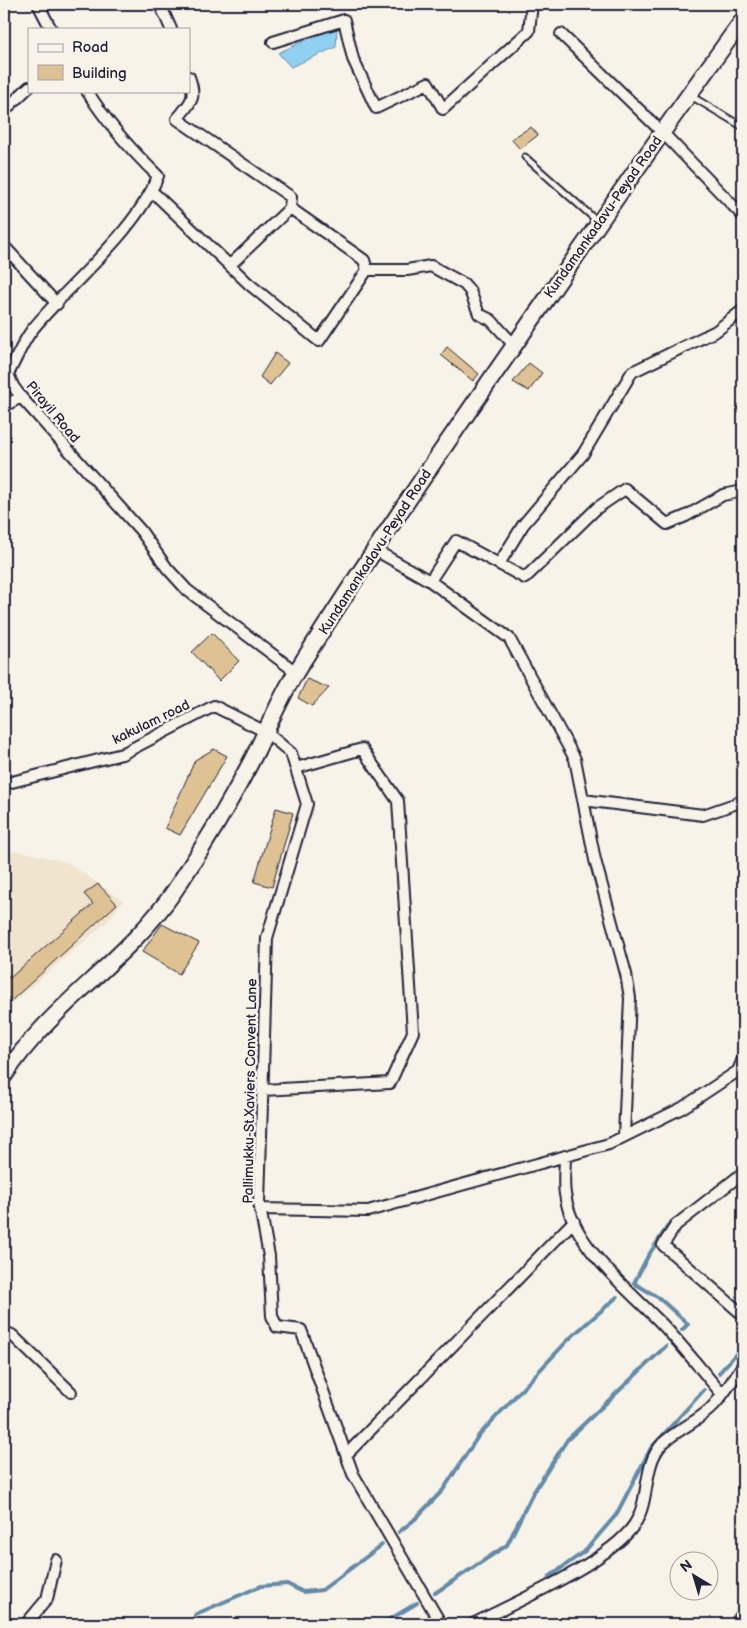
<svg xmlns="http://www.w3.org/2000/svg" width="747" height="1628" font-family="'Balsamiq Sans',sans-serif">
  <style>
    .built { fill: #f0e4ce }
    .water { fill: #90d1f2; stroke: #648ba9 }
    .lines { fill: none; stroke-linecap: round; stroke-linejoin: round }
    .stream { stroke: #648ba9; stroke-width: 4 }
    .building { fill: #dec293; stroke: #22223b }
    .service-casing { stroke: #22223b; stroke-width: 9 }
    .minor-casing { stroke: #22223b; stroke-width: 14 }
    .secondary-casing { stroke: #22223b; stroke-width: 19 }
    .service { stroke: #f7f3e8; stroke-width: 5 }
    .minor { stroke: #f7f3e8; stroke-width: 10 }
    .secondary { stroke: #f7f3e8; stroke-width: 15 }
    .labels { text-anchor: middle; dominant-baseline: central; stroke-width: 5; stroke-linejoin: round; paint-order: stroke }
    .street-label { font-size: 14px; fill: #22223b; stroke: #f7f3e8 }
  </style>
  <rect width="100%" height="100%" fill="#f7f3e8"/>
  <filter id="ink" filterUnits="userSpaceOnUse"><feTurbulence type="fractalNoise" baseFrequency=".02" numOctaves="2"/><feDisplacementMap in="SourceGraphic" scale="10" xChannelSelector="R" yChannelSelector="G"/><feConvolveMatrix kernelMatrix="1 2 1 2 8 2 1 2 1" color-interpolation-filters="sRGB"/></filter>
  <g filter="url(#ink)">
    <!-- built -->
    <path class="built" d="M 19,851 L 67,862 L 123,901 L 107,922 L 7,1007 L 4,1012 L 4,853 Z"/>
    <!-- water -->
    <path class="water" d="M 337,26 L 336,47 L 291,67 L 278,53 Z"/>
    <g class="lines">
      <!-- stream -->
      <path class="stream" d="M 732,1176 L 743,1165
        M 675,1219 L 669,1224 L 648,1256 L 634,1283 L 659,1298 L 688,1324 L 682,1330
        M 719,1373 L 743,1346
        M 399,1532 L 414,1520 L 443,1490 L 479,1435 L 570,1338 L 617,1297
        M 549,1577 L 585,1551 L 616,1515 L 651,1448 L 704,1390
        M 435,1593 L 507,1545 L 533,1493 L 567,1440 L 666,1346
        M 191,1624 L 196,1614 L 261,1586 L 287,1584 L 303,1592 L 322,1590 L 382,1545
        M 382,1624 L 417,1603"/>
    </g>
    <!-- building -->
    <path class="building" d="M 531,127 L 538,135 L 520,149 L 511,139 Z
      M 447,347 L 479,374 L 473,381 L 441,355 Z
      M 275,353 L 288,363 L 270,385 L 260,377 Z
      M 529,363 L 542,373 L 529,391 L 513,382 Z
      M 212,633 L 239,661 L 219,681 L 192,652 Z
      M 307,679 L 329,688 L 312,706 L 298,698 Z
      M 214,749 L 227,756 L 180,835 L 165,828 L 195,760 Z
      M 276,808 L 293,813 L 272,887 L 254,882 Z
      M 98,884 L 117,904 L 11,1001 L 4,993 L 4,973 L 10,978 L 93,904 L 84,894 Z
      M 162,924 L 199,943 L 179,974 L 142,952 Z"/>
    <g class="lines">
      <defs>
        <path id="service" d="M 691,96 L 743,127
          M 525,157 L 597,221"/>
        <path id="minor" d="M 38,4 L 51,29
          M 160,4 L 171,29
          M 561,34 L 662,132 L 743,216
          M 273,42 L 344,20 L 353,59 L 376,108 L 428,83 L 443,109 L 529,31 L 532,4
          M 189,77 C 197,99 191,102 177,119 L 291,197 L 290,208 L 364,260 L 367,270
          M 87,91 C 107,123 131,150 158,176 C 136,232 70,283 32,330 C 22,343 16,360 8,374 L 13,386 L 21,397 L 141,531 L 167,568 L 187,590 L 296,672
          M 4,111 L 29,87
          M 150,196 L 155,194 L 249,284 L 319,341 L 367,270 L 407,270 L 431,266 L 464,284 L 470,291 L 479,314 L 491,320 L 514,345
          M 4,246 L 57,304
          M 230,265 L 290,208
          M 4,406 L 21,397
          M 375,550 L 430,581 L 509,638 L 575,759 L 595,860 L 626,974 L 630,998 L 624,1136
          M 499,564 L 523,525 L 583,454 L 632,372 L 716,331 L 743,310
          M 430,581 L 456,541 L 525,578 L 597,508 L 625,489 L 667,524 L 686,516 L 723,495 L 743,491
          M 4,784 L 122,754 L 214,706 L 266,732 L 291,753 L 307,804 L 267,938 L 259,1202 L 269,1256 L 272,1316 L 277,1327 L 301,1330 L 353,1474 L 441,1624
          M 583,800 L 703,815 L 743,801
          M 263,1090 L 390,1083 L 413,1032 L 398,801 L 362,749 L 296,768
          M 565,1156 C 565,1168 563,1182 565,1194 C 572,1246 628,1289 662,1324 C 683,1346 702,1371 722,1394
          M 743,1173 L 676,1225 L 663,1245 L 743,1315
          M 260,1209 L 368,1211 L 609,1144 L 682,1108 L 738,1071 L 743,1059
          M 4,1332 L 12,1335 L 71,1392
          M 346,1455 L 574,1221
          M 26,1624 L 47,1599 L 56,1560
          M 473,1624 C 514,1603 609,1562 634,1525 C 651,1499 642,1466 662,1444 C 677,1429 700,1421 714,1405 C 725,1393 734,1378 743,1365
          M 735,1624 L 743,1613"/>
        <path id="secondary" d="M 4,1076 C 51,1004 127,961 175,890 C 205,845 233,798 257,750 C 270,723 282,694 298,669 C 375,546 458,426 541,307 C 607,211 674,114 743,20"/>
      </defs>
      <!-- service casing -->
      <use href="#service" class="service-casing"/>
      <!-- minor casing -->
      <use href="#minor" class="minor-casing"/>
      <!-- secondary casing -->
      <use href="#secondary" class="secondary-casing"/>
      <!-- service -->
      <use href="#service" class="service"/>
      <!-- minor -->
      <use href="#minor" class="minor"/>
      <!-- secondary -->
      <use href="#secondary" class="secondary"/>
    </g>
  </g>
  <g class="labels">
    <!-- street labels -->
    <g class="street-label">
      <text transform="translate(603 217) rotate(-55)">Kundamankadavu-Peyad Road</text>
      <text transform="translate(53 412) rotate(50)">Pirayil Road</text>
      <text transform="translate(375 552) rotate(-57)">Kundamankadavu-Peyad Road</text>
      <text transform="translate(151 722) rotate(-26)">kakulam road</text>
      <text transform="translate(250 1091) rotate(-89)">Pallimukku-St.Xaviers Convent Lane</text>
    </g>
  </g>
  <!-- margin -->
  <rect width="747" height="1628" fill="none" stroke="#f7f3e8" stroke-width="20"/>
  <rect x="10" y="10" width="727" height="1608" fill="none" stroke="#22223b" stroke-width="2" filter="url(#ink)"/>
  <!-- legend -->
  <rect x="28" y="28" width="162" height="65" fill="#f7f3e8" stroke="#a29fa3"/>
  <rect x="38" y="44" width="25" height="8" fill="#f7f3e8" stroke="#a29fa3"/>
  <text x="72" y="52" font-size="15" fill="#22223b">Road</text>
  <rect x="38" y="65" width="25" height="15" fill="#dec293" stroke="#a29fa3"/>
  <text x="72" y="78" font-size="15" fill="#22223b">Building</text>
  <!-- north arrow -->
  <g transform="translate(694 1576) rotate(322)"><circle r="24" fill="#f7f3e8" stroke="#a29fa3"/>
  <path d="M0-4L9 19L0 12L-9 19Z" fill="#22223b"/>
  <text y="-8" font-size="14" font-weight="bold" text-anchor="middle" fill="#22223b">N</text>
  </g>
</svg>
